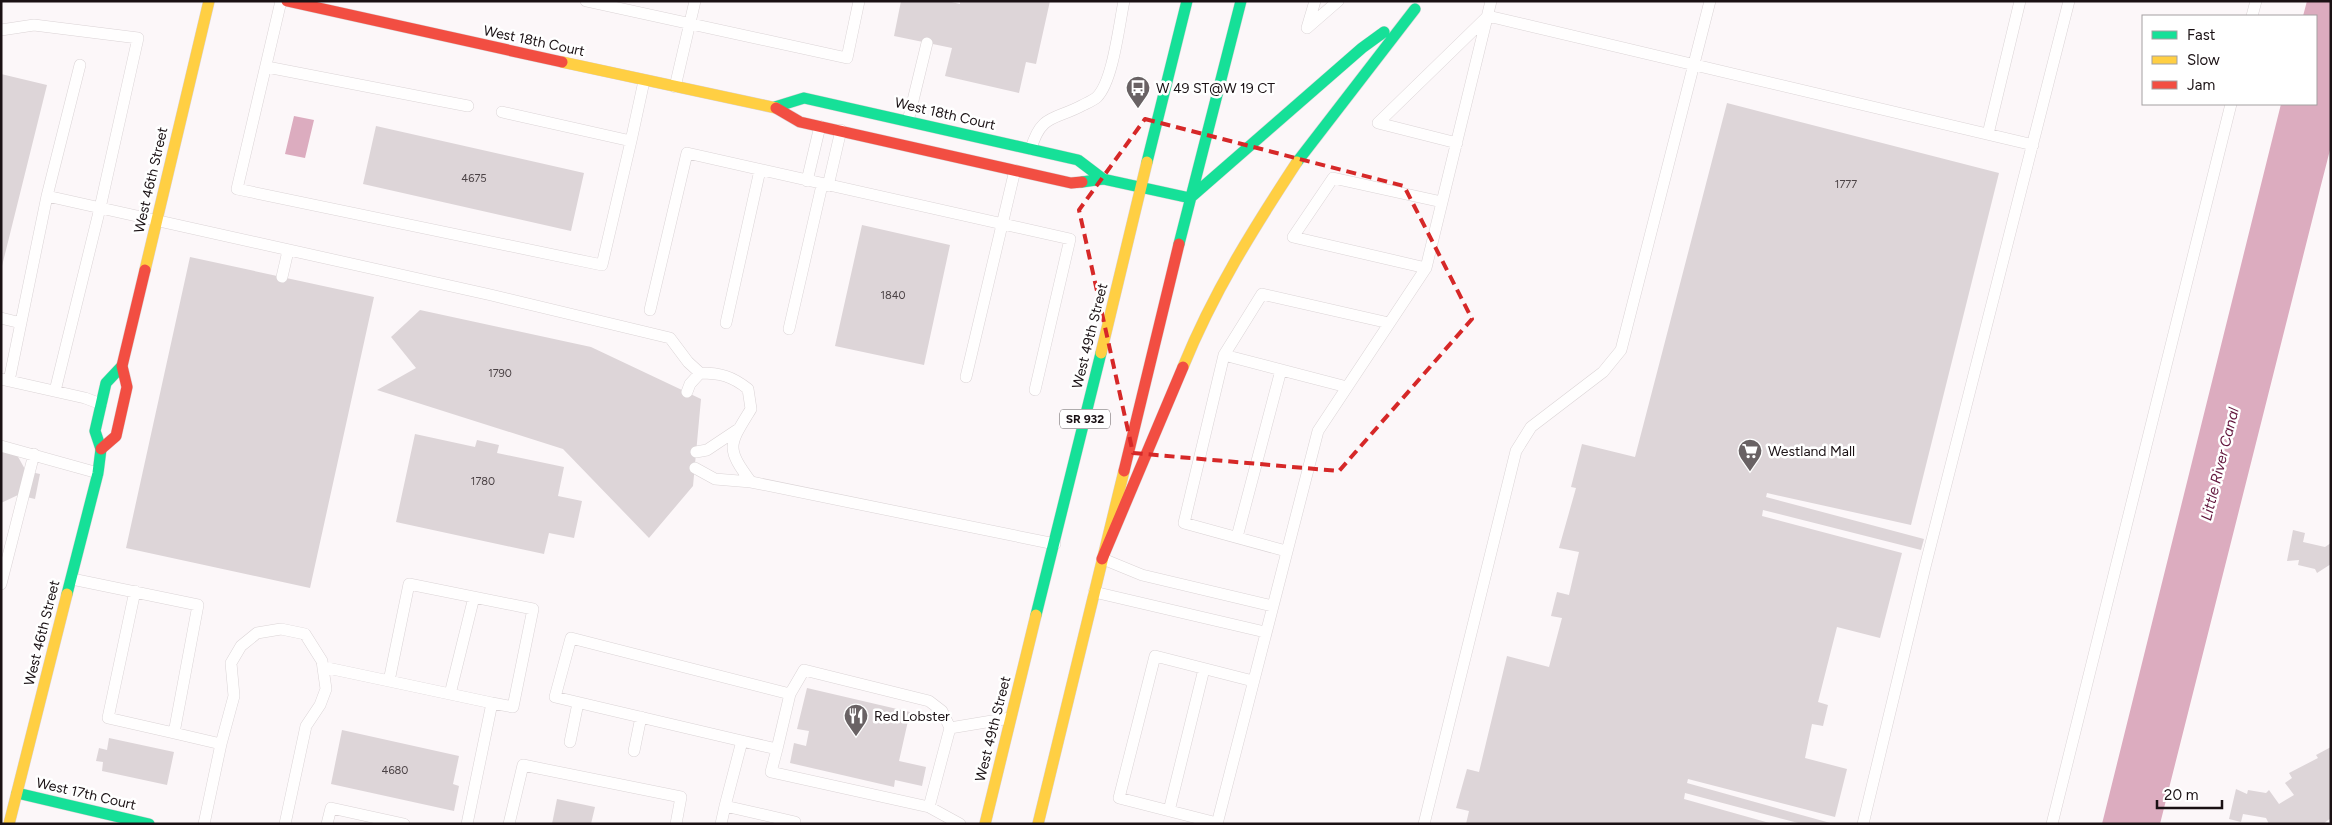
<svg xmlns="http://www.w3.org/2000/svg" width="2332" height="825" font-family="Figtree,sans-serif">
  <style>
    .water { fill: #dcacbf }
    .building { fill: #ddd5d8 }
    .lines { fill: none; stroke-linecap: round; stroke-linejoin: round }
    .lane-casing { stroke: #dbd4d6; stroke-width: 12 }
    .fast-casing { stroke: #dbd4d6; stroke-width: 12 }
    .slow-casing { stroke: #dbd4d6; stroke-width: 12 }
    .jam-casing { stroke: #dbd4d6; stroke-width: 12 }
    .lane { stroke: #fffefe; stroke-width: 11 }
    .fast { stroke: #16e098; stroke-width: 11 }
    .slow { stroke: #ffcf43; stroke-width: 11 }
    .jam { stroke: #f24e42; stroke-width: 11 }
    .marked { fill: none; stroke: #d62828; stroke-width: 4; stroke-dasharray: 10 6; stroke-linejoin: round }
    .labels { text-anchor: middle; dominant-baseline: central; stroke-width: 5; stroke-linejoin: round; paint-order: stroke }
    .number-label { font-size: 11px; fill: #4b4245 }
    .shield { fill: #fff; stroke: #5f585a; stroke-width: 1 }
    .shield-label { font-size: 12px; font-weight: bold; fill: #1a1114 }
    .street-label { font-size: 14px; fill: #1a1114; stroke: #fff }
    .poi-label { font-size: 14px; fill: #1a1114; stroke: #fff; text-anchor: start }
    .water-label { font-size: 15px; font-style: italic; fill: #62153c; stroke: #fff }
  </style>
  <rect width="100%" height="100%" fill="#fcf7f9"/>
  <!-- water -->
  <path class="water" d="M 2307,1 L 2331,1 L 2331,146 L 2320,189 L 2160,824 L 2102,824 L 2281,104 L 2316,104 L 2316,16 L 2303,16 Z
    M 294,116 L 314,120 L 305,158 L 285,154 Z"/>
  <!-- building -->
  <path class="building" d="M 901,1 L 947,1 L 960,4 L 960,1 L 1050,1 L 1036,64 L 1026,62 L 1019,93 L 945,76 L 952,48 L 894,36 Z
    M 1,74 L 47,85 L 2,266 L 1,266 Z
    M 1727,103 L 1999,173 L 1911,525 L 1767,493 L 1766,497 L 1924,539 L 1921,550 L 1763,510 L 1762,516 L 1902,553 L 1880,638 L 1837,627 L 1818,702 L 1828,705 L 1823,726 L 1812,724 L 1805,758 L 1847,769 L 1835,817 L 1688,779 L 1687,783 L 1834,824 L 1802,824 L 1685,793 L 1684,799 L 1773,824 L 1466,824 L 1469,811 L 1456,808 L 1467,769 L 1479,772 L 1507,656 L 1549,667 L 1562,618 L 1551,616 L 1557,592 L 1569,595 L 1579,552 L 1559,548 L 1576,488 L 1571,487 L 1582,444 L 1635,457 Z
    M 376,126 L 584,173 L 571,231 L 363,184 Z
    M 862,225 L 950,245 L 924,365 L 835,346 Z
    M 190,257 L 374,297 L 310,588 L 126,548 Z
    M 420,310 L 591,347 L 701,399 L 693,486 L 649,538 L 563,449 L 377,390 L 416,368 L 391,337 Z
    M 415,434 L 475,447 L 477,440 L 499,445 L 497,453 L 564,467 L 558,496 L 582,501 L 574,538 L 549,533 L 544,554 L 396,522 Z
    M 1,452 L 17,455 L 26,471 L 40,474 L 35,499 L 18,495 L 1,503 Z
    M 2293,530 L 2305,533 L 2303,542 L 2325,547 L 2331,543 L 2331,564 L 2317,573 L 2315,569 L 2298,565 L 2299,560 L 2287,561 Z
    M 807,688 L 910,712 L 899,761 L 926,767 L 922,786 L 895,780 L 894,787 L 790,763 L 794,743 L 806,746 L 809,731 L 797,729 Z
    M 342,730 L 459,756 L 453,784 L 459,786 L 454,811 L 331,784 Z
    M 109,738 L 174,752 L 167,785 L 102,771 L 103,762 L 96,761 L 99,748 L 107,750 Z
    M 2331,747 L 2331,818 L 2323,824 L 2269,824 L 2266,818 L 2243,814 L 2241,822 L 2229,819 L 2236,789 L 2247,794 L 2248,790 L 2266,793 L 2269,790 L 2279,804 L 2294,795 L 2285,783 L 2292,778 L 2289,773 L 2318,758 L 2316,755 Z
    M 557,799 L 595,807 L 591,824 L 552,824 Z"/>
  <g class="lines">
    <defs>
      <path id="lane" d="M 281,1 L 237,189 L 602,265 L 631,141 L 502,112
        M 586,1 L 847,58 L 859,1
        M 1315,1 L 1307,28 L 1338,1
        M 2252,16 L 2256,1
        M 1,30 L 34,25 L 138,38 L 100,208 L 55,391
        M 80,65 L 47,196 L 491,295 L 670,338 L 688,362 L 700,373 C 720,373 732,376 748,389 L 751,409 C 729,445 725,447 751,482
        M 267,67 L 468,106
        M 675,87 L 695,1
        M 908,121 L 927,43
        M 1988,134 L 2020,1
        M 631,141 L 644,81
        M 1457,143 L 1378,123 L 1488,16 L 2033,145
        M 1031,149 C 1041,113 1056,120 1083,105 C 1087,103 1094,100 1097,97 C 1113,81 1119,25 1124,1
        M 807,181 L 820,126
        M 828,186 L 841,130
        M 1426,268 L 1293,237 L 1333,178 L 1442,202
        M 282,277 L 288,251
        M 650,310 L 687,153 L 1070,239 L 1035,390
        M 1,318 L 21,323
        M 726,323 L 760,170
        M 789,329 L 822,185
        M 1224,355 L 1347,387
        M 966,377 L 1015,170
        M 1,379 L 85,398 L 101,404
        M 9,381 L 47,196
        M 687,392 L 690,384 L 700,373
        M 1,446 L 98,473
        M 696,452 L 707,450 L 737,430
        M 695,468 L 715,479 L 751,482 L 1055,544
        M 1237,537 L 1281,370
        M 1286,551 L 1184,523 L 1224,355 L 1262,294 L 1389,323
        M 1103,559 L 1142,575 L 1272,606
        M 72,579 L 198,605 L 174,733 L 221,744
        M 1,584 L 34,454
        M 135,591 L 108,718 L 174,733
        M 1094,592 L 1265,632
        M 323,667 L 389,681 L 409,584 L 533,609 L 513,707 L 492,703 L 467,824
        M 389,681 L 492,703
        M 450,694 L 474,597
        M 790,694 L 804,670 L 929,701 L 942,711 L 950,728 L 929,807
        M 950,728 L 1010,718
        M 570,742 L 578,703
        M 777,749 L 771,772 L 929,807 L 960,824
        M 634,751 L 641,717
        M 725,806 L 742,741 L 555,697 L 571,638 L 790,694 L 777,749 L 742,741
        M 1169,811 L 1204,669
        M 1217,823 L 1119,798 L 1155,656 L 1253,681
        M 204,824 L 221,744 L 234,696 L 231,663 L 241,646 L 257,633 L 281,629 L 305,634 L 322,661 L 326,689 L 320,705 L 306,726 L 285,824
        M 327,824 L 331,808 L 404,824
        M 509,824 L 523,765 L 681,797 L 676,824
        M 721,824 L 725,806 L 795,822 L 795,824
        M 1217,824 L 1318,431 L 1426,268 L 1491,1
        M 1424,824 L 1516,451 L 1531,427 L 1603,372 L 1621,350 L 1710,1
        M 1863,824 L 1925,567 L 2069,1
        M 2052,824 L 2231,104"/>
      <path id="fast" d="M 775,107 L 804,98 L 1078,160 L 1103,179
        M 1147,162 L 1187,1
        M 1297,162 L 1415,9
        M 1082,182 L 1103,179 L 1190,198
        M 1190,198 L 1362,48 L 1384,32
        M 1179,244 L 1241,1
        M 67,594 L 98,473 L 101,449 L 95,431 L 106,383 L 122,366
        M 1036,615 L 1101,353
        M 17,793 L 149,824"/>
      <path id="slow" d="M 562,62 L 776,108
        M 145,270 L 209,1
        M 1101,353 L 1147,162
        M 1183,367 C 1213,293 1253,229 1297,162
        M 9,824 L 67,594
        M 985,824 L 1036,615
        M 1038,824 L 1124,471"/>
      <path id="jam" d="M 287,1 L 562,62
        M 776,108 L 800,122 L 1071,183 L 1082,182
        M 101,449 L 116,436 L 127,387 L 122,366 L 145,270
        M 1124,471 L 1179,244
        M 1102,559 L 1183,367"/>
    </defs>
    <!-- lane casing -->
    <use href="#lane" class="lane-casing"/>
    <!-- fast casing -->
    <use href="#fast" class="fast-casing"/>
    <!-- slow casing -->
    <use href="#slow" class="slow-casing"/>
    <!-- jam casing -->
    <use href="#jam" class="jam-casing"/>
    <!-- lane -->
    <use href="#lane" class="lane"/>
    <!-- fast -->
    <use href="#fast" class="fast"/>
    <!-- slow -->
    <use href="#slow" class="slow"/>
    <!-- jam -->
    <use href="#jam" class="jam"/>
  </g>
  <!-- marked area -->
  <path class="marked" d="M 1145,119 L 1404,186 L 1472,319 L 1339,471 L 1133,453 L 1079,210 Z"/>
  <!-- icons -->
  <defs>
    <symbol id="bus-pin" viewBox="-11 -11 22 30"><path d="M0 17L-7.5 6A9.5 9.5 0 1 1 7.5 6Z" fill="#696264" stroke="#fff"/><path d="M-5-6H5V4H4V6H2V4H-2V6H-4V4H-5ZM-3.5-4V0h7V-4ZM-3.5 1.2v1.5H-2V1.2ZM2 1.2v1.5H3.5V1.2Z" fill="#fff"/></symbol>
    <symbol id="supermarket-pin" viewBox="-11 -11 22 30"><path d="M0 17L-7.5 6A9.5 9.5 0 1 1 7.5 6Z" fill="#696264" stroke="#fff"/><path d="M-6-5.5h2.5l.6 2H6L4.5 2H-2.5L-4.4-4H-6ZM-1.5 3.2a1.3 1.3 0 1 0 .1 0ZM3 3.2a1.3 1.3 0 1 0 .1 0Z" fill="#fff"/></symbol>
    <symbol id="restaurant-pin" viewBox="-11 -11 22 30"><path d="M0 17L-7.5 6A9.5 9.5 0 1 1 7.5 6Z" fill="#696264" stroke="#fff"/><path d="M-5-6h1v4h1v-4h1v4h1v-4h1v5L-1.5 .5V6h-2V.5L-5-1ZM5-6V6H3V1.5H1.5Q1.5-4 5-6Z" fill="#fff"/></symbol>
  </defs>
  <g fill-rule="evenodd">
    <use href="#bus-pin" x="1124" y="74" width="28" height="38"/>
    <use href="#supermarket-pin" x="1736" y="437" width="28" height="38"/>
    <use href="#restaurant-pin" x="842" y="702" width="28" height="38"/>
  </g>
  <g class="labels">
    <!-- number labels -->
    <g class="number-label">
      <text x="474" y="178">4675</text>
      <text x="1846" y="184">1777</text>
      <text x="893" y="295">1840</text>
      <text x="500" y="373">1790</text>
      <text x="483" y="481">1780</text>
      <text x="395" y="770">4680</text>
    </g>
    <!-- shield labels -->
    <rect class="shield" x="1060" y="409.5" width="50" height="19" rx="4"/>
    <g class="shield-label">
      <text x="1085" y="419">SR 932</text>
    </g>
    <!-- street labels -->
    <g class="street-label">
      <text transform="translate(534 41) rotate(12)">West 18th Court</text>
      <text transform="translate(945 114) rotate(13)">West 18th Court</text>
      <text transform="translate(151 180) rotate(-77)">West 46th Street</text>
      <text transform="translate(1090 336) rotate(-76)">West 49th Street</text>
      <text transform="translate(42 633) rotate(-76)">West 46th Street</text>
      <text transform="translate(993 729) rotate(-76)">West 49th Street</text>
      <text transform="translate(86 794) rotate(13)">West 17th Court</text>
    </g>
    <!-- poi labels -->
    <g class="poi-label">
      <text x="1156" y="88">W 49 ST@W 19 CT</text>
      <text x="1768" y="451">Westland Mall</text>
      <text x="874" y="716">Red Lobster</text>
    </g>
    <!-- water labels -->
    <g class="water-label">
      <text transform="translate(2220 464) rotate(-76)">Little River Canal</text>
    </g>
  </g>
  <!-- border -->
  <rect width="2332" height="825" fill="none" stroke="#1a1114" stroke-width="5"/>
  <!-- legend -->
  <rect x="2142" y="15" width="175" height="90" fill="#ffffff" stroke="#a3a0a1"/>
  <rect x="2152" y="31" width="25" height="8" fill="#16e098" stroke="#a3a0a1"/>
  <text x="2187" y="40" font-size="15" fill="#1a1114">Fast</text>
  <rect x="2152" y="56" width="25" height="8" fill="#ffcf43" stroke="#a3a0a1"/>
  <text x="2187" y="65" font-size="15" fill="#1a1114">Slow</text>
  <rect x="2152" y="81" width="25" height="8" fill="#f24e42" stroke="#a3a0a1"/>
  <text x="2187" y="90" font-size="15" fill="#1a1114">Jam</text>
  <!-- scale -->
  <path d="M2157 800v8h65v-8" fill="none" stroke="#1a1114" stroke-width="2.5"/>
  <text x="2164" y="800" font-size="15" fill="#1a1114" stroke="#ffffff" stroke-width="4" paint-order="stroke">20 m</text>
</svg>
